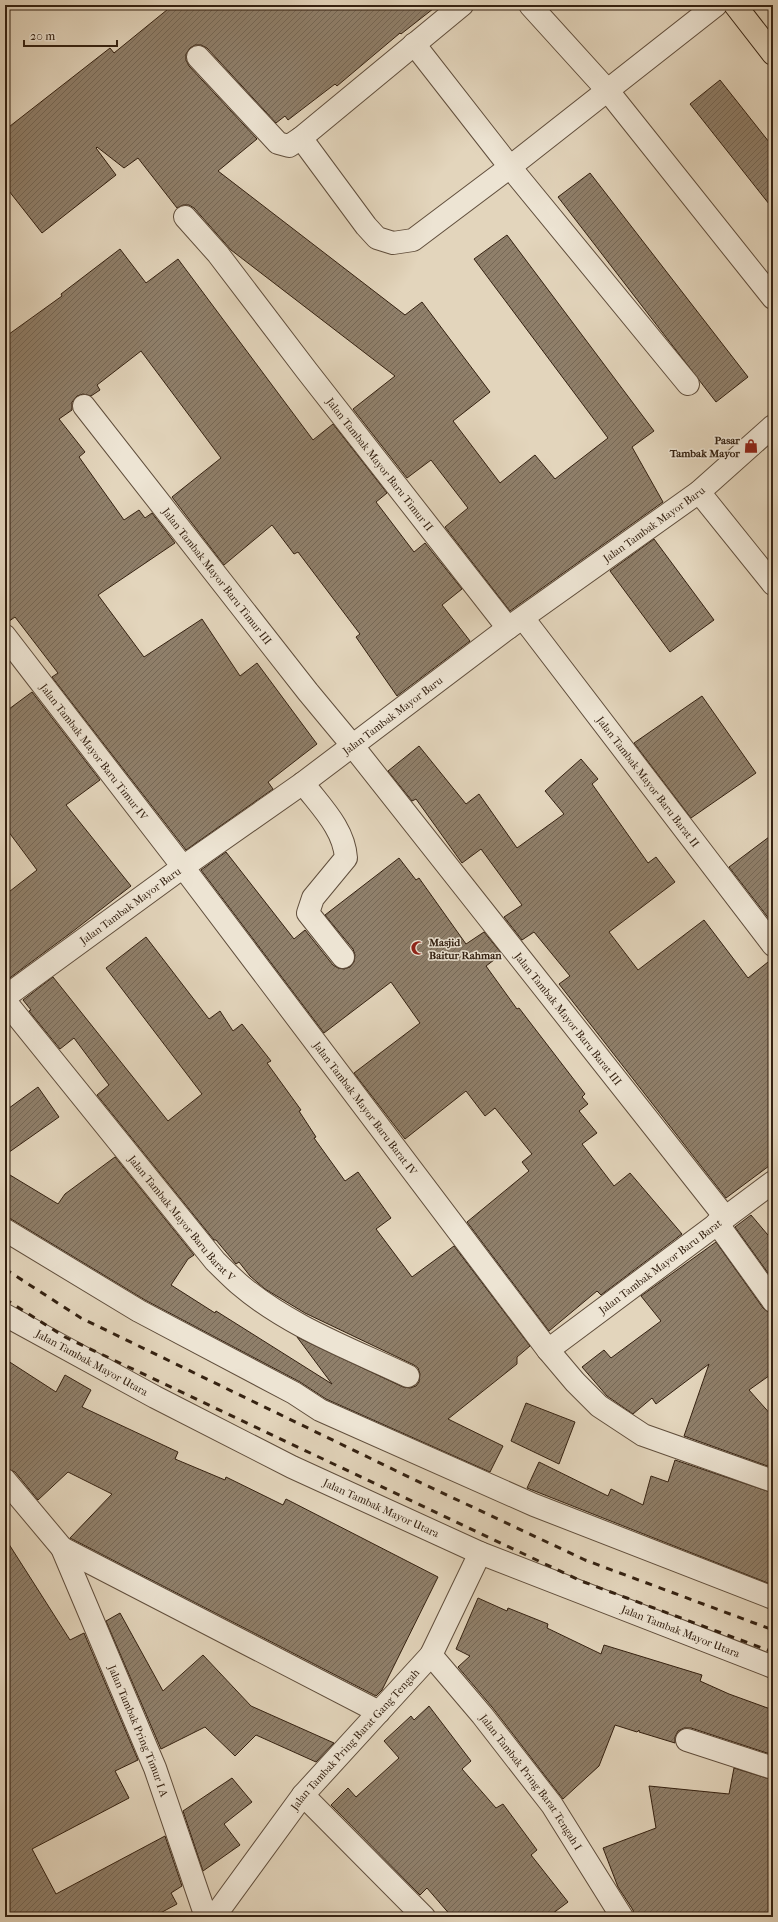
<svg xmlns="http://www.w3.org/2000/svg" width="778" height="1922" font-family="'IM FELL French Canon',serif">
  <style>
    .building { fill: url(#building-hatch); stroke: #342111 }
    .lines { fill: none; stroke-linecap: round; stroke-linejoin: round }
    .minor-casing { stroke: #604e3c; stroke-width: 24 }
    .major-casing { stroke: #342111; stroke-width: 24 }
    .minor { stroke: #ede4d3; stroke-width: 22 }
    .major { stroke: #e3d5bc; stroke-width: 22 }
    .rail { stroke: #342111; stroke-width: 3; stroke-dasharray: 7 7; stroke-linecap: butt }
    .labels { text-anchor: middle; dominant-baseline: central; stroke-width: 3; stroke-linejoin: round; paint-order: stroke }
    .poi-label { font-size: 11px; font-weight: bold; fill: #342111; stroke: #ede4d3; text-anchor: end }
    .street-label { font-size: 11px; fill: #342111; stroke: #ede4d3 }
  </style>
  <defs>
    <pattern id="building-hatch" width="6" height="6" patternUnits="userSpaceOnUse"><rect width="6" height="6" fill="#8f7f6a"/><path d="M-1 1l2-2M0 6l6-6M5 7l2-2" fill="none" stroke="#766856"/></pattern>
  </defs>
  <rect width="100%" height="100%" fill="#e3d5bc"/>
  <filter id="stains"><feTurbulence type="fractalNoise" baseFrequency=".005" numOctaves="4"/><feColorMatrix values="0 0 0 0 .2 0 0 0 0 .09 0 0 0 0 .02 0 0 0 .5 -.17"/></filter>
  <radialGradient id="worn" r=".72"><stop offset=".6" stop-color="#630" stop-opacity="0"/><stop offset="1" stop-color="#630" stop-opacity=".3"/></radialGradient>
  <!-- building -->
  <path class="building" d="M 173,5 L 438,5 L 401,34 L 400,33 L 337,86 L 335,84 L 288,120 L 285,116 L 276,123 L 207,48 L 201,45 L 195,45 L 190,48 L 186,54 L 186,60 L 189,66 L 257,139 L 218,171 L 405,315 L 422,302 L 490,392 L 453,421 L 500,483 L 535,455 L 555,479 L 608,438 L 474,259 L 507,235 L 654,431 L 632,447 L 663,502 L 510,611 L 445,527 L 468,508 L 431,460 L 407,478 L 353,409 L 395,376 L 231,250 L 194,208 L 189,205 L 183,205 L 177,208 L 138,158 L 124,168 L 97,147 L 96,148 L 116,175 L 42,233 L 5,186 L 5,130 L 110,48 L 114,53 Z
    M 720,80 L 773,147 L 773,209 L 690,104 Z
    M 590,173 L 748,377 L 716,402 L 558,197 Z
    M 120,249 L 146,283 L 178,259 L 313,440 L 333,424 L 387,493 L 376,502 L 414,552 L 425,543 L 462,589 L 442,605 L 470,641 L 397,696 L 356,637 L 360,634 L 298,552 L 294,554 L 272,525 L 224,565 L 172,497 L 221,458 L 141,351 L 97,385 L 100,390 L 91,396 L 83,394 L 77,396 L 72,402 L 72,410 L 59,419 L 85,452 L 79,457 L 124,520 L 139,510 L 145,518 L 152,513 L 175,543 L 98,595 L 144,657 L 202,619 L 240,676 L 257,663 L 317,744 L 268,782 L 273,789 L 186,850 L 52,677 L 58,673 L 15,617 L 5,624 L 5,337 L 62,296 L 61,294 Z
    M 654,539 L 714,620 L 670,652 L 610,571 Z
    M 32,692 L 100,780 L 66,805 L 131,886 L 72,932 L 7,980 L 5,977 L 5,895 L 37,870 L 5,827 L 5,712 Z
    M 702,696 L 756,773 L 691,818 L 634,743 Z
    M 419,746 L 466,804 L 479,794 L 517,848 L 564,814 L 545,791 L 581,759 L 598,779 L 592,784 L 648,863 L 656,857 L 675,882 L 609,932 L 638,970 L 704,920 L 748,978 L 773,958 L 773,1163 L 726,1198 L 559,984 L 570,976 L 534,932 L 522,940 L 504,917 L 522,905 L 481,849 L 462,863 L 416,799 L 412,801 L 388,771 Z
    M 773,834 L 773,924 L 729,867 Z
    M 226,852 L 294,939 L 305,930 L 333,965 L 338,968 L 344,969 L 350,967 L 354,962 L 355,955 L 353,949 L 325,915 L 399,858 L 416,880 L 419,878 L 466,944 L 484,932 L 502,954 L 486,966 L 517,1009 L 519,1008 L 585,1094 L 582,1097 L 588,1104 L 579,1111 L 597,1133 L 582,1144 L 614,1186 L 630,1173 L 682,1234 L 601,1295 L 597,1291 L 549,1331 L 467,1222 L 529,1171 L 522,1162 L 532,1154 L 495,1108 L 485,1116 L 466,1091 L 405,1139 L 354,1073 L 420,1023 L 391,982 L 324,1033 L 201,870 Z
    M 146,937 L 209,1019 L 220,1011 L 233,1031 L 242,1024 L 271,1061 L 267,1063 L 301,1110 L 299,1111 L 316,1137 L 314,1138 L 345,1181 L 358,1172 L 391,1218 L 376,1229 L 412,1277 L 454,1246 L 530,1346 L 517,1357 L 517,1364 L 448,1419 L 503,1446 L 490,1472 L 326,1399 L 300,1382 L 145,1300 L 11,1219 L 5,1218 L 5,1172 L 58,1204 L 65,1194 L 115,1157 L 194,1255 L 188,1259 L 171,1285 L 215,1313 L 216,1311 L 332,1384 L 297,1337 L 403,1387 L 410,1388 L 416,1386 L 419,1382 L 420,1374 L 418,1368 L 414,1365 L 305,1313 L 265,1289 L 250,1276 L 239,1262 L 236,1264 L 216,1240 L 214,1240 L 97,1095 L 109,1085 L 74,1038 L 60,1049 L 29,1011 L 31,1010 L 23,1000 L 53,977 L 168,1121 L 202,1094 L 106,968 Z
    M 38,1087 L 59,1117 L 5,1155 L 5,1111 Z
    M 751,1215 L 773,1241 L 773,1280 L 735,1227 Z
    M 716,1242 L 763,1308 L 768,1312 L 773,1313 L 773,1373 L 749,1390 L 773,1417 L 773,1468 L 684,1436 L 709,1364 L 656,1404 L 652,1398 L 633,1414 L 607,1396 L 582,1367 L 604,1350 L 611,1358 L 661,1321 L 641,1296 Z
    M 5,1359 L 56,1392 L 65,1375 L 91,1390 L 82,1407 L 178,1452 L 175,1459 L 225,1480 L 226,1477 L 283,1505 L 286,1499 L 438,1577 L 382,1690 L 376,1696 L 70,1538 L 112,1494 L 68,1472 L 38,1500 L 15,1472 L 5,1468 Z
    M 526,1403 L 575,1422 L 559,1464 L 511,1441 Z
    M 675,1460 L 773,1493 L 773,1585 L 527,1488 L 539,1462 L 608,1496 L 611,1489 L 643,1505 L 651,1476 L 668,1482 Z
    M 5,1538 L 70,1640 L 84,1633 L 138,1760 L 115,1771 L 129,1798 L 32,1849 L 56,1894 L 165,1836 L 182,1886 L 171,1893 L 177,1904 L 153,1917 L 5,1917 Z
    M 478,1598 L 507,1611 L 508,1608 L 548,1624 L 547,1628 L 601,1654 L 604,1645 L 702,1675 L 700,1681 L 729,1694 L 773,1710 L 773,1755 L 691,1728 L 684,1728 L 678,1731 L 675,1737 L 675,1743 L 639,1732 L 639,1730 L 637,1732 L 615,1725 L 599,1766 L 563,1799 L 492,1707 L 458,1667 L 470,1656 L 456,1649 Z
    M 120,1613 L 163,1691 L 203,1655 L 251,1706 L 334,1743 L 316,1762 L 256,1735 L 235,1756 L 205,1727 L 161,1749 L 106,1621 Z
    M 429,1706 L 471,1761 L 462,1769 L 496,1808 L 503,1804 L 537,1850 L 531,1855 L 568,1902 L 548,1917 L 452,1917 L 427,1888 L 420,1895 L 331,1805 L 348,1788 L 356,1797 L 399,1758 L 384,1741 L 411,1716 L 414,1720 Z
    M 734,1768 L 773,1780 L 773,1917 L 710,1917 L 703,1915 L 697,1917 L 634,1917 L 633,1910 L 618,1887 L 603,1848 L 656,1828 L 649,1786 L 729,1794 Z
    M 232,1778 L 252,1802 L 224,1824 L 240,1845 L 203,1871 L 183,1811 Z"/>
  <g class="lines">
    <defs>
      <g id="minor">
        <path d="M 530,5 L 608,91 L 773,298"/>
        <path d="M 414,44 L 510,167 L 688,384"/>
        <path d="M 198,57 L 278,143 L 289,146 L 301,138 L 462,5"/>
        <path d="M 301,138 L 366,226 L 377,238 L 393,243 L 413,240 L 510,167 L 716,5"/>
        <path id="s1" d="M 185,217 L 218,254 L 307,371 L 508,628"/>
        <path id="s2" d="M 84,406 L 308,692 L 352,745 L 725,1217"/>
        <path d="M 699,492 L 773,584"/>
        <path id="s3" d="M 523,618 L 773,945"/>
        <path id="s4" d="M 5,636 L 183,867 L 548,1350 L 575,1382 L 599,1406 L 643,1435 L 773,1481"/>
        <path d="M 303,783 C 320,806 344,828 346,858 L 313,898 L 308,913 L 343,957"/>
        <path id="s5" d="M 5,997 L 183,867 L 303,783 L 508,628 L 699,492 L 773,426"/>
        <path id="s6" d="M 5,1001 L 215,1261 C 223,1269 231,1277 239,1284 C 288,1326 351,1349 408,1376"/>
        <path d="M 717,1223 L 773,1301"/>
        <path d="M 5,1230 L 139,1311 L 294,1393 L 320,1410 L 534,1505 L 773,1598"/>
        <path id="s7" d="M 5,1315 L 155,1397 L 292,1467 L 480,1553 L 773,1667"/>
        <path id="s8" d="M 548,1350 L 773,1182"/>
        <path id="s9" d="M 5,1480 L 62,1548 L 155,1768 L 206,1917"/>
        <path d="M 62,1548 L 379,1712"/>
        <path id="s10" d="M 431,1655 L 482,1715 L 552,1805 L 622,1917"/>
        <path d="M 687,1740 L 773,1768"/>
        <path d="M 303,1795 L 424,1917"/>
        <path id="s11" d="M 214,1917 L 303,1795 L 431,1655 L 480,1553"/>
      </g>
      <path id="major" d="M 735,5 L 773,54"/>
    </defs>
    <!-- minor casing -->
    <use href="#minor" class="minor-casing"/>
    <!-- major casing -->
    <use href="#major" class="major-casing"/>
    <!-- minor -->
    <use href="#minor" class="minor"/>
    <!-- major -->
    <use href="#major" class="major"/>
    <!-- rail -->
    <path class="rail" d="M 5,1269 L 81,1318 L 415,1480 L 585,1560 L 773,1630
      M 5,1299 L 65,1337 L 581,1581 L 773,1652"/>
  </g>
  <!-- icons -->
  <defs>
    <symbol id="shop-bare" viewBox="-9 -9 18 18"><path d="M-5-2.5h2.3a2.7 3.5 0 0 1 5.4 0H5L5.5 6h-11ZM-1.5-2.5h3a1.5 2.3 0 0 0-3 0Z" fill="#8f2418" stroke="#ede4d3" stroke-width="2.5" paint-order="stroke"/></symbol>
    <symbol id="mosque-bare" viewBox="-9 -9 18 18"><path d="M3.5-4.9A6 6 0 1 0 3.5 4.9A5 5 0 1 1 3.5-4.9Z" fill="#8f2418" stroke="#ede4d3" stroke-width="2.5" paint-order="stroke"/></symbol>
  </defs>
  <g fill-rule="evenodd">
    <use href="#shop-bare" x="741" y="436" width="20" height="20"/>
    <use href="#mosque-bare" x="408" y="938" width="20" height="20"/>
  </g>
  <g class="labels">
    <!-- poi labels -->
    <g class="poi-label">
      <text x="740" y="440">Pasar<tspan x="740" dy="13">Tambak Mayor</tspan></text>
      <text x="429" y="942" text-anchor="start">Masjid<tspan x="429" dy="13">Baitur Rahman</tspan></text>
    </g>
    <!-- street labels -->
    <g class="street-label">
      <text stroke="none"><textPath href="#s1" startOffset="315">Jalan Tambak Mayor Baru Timur II</textPath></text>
      <text stroke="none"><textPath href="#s5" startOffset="803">Jalan Tambak Mayor Baru</textPath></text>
      <text stroke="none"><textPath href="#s2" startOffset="216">Jalan Tambak Mayor Baru Timur III</textPath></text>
      <text stroke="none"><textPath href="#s5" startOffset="479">Jalan Tambak Mayor Baru</textPath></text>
      <text stroke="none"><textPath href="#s4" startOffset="146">Jalan Tambak Mayor Baru Timur IV</textPath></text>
      <text stroke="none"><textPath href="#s3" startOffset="206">Jalan Tambak Mayor Baru Barat II</textPath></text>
      <text stroke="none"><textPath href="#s5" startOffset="155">Jalan Tambak Mayor Baru</textPath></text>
      <text stroke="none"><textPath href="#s2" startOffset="781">Jalan Tambak Mayor Baru Barat III</textPath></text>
      <text stroke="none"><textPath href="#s4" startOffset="594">Jalan Tambak Mayor Baru Barat IV</textPath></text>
      <text stroke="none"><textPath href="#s6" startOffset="280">Jalan Tambak Mayor Baru Barat V</textPath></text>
      <text stroke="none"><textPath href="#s8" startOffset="140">Jalan Tambak Mayor Baru Barat</textPath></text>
      <text stroke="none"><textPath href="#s7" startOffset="99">Jalan Tambak Mayor Utara</textPath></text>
      <text stroke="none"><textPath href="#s7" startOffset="423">Jalan Tambak Mayor Utara</textPath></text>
      <text stroke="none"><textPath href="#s7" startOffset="747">Jalan Tambak Mayor Utara</textPath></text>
      <text stroke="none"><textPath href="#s9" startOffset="287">Jalan Tambak Pring Timur I A</textPath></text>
      <text stroke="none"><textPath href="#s11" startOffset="227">Jalan Tambak Pring Barat Gang Tengah</textPath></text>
      <text stroke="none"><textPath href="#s10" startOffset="162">Jalan Tambak Pring Barat Tengah I</textPath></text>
    </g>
  </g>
  <!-- margin -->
  <rect width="778" height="1922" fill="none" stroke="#e3d5bc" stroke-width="20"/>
  <rect x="6" y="6" width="766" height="1910" fill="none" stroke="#342111" stroke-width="2"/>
  <rect x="10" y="10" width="758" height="1902" fill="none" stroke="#342111"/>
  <!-- scale -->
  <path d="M24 40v6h93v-6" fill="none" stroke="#342111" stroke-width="2"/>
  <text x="30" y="40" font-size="12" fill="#342111" stroke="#ede4d3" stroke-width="3" paint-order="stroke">20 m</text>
  <rect width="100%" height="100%" filter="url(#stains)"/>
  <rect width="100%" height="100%" fill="url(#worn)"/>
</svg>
